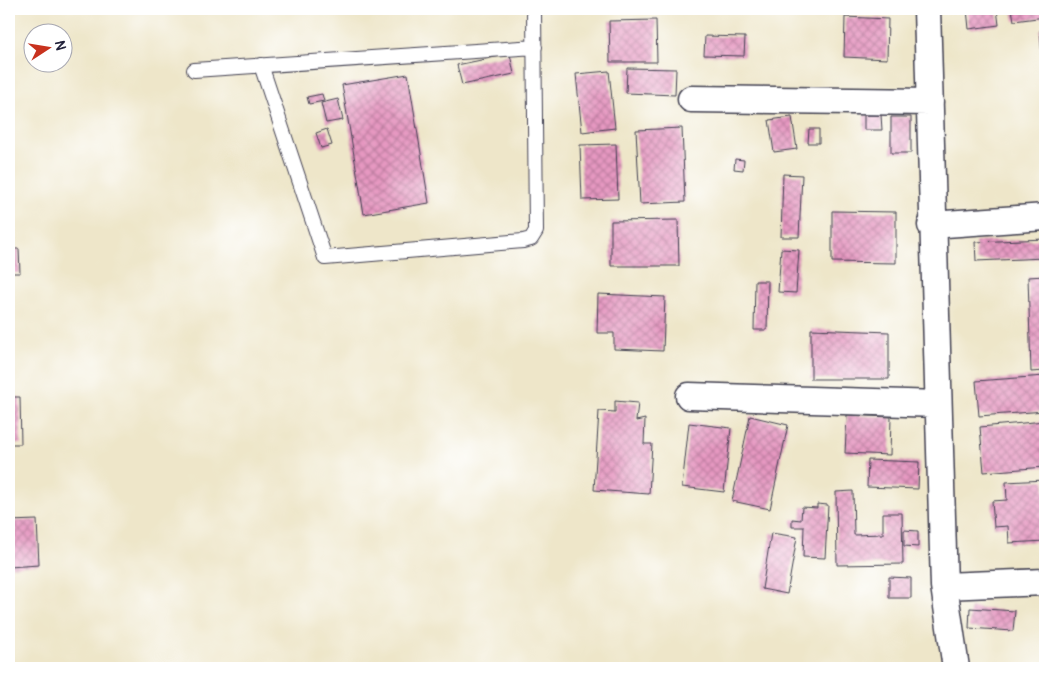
<svg xmlns="http://www.w3.org/2000/svg" width="1054" height="677" font-family="Pangolin,sans-serif">
  <style>
    .building { fill: url(#building-cross-hatch) }
    .lines { fill: none; stroke-linecap: round; stroke-linejoin: round }
    .service-casing { stroke: #413f50; stroke-width: 16 }
    .minor-casing { stroke: #413f50; stroke-width: 29 }
    .service { stroke: #fff; stroke-width: 14 }
    .minor { stroke: #fff; stroke-width: 26 }
  </style>
  <defs>
    <pattern id="building-cross-hatch" width="8" height="8" patternUnits="userSpaceOnUse" patternTransform="scale(1.25)"><rect width="8" height="8" fill="#e698c1"/><path d="M0 0l8 8M0 8l8-8" fill="none" stroke="#ba7c9e"/></pattern>
  </defs>
  <rect width="100%" height="100%" fill="#fff"/>
  <filter id="ink" filterUnits="userSpaceOnUse"><feTurbulence type="fractalNoise" baseFrequency=".02" numOctaves="2"/><feDisplacementMap in="SourceGraphic" scale="10" xChannelSelector="R" yChannelSelector="G"/><feConvolveMatrix kernelMatrix="1 2 1 2 8 2 1 2 1" color-interpolation-filters="sRGB"/></filter>
  <filter id="wash" filterUnits="userSpaceOnUse"><feTurbulence type="fractalNoise" baseFrequency=".0096" numOctaves="4" result="noise"/><feDisplacementMap in="SourceGraphic" scale="20" xChannelSelector="R" yChannelSelector="G"/><feGaussianBlur stdDeviation="1.12" result="paint"/><feColorMatrix in="noise" values="0 0 0 0 0 0 0 0 0 0 0 0 0 0 0 0 0 1.4 0 .05"/><feComposite in="paint" operator="in"/></filter>
  <g filter="url(#wash)">
    <rect width="100%" height="100%" fill="#eee6c9"/>
    <g id="blocks">
      <!-- building -->
      <path class="building" d="M 967,9 L 997,9 L 999,25 L 969,29 Z
        M 1012,9 L 1045,9 L 1045,17 L 1014,21 Z
        M 845,17 L 888,19 L 887,59 L 844,57 Z
        M 656,20 L 657,62 L 610,62 L 609,21 Z
        M 1045,29 L 1045,59 L 1042,59 L 1040,30 Z
        M 705,36 L 745,37 L 744,56 L 704,55 Z
        M 510,54 L 514,74 L 462,85 L 457,65 Z
        M 627,68 L 676,69 L 675,95 L 626,93 Z
        M 609,71 L 615,128 L 582,132 L 576,74 Z
        M 408,74 L 429,203 L 364,214 L 342,85 Z
        M 322,94 L 324,101 L 309,104 L 307,97 Z
        M 338,99 L 343,120 L 326,123 L 321,103 Z
        M 864,115 L 881,115 L 882,130 L 864,130 Z
        M 792,117 L 797,149 L 774,152 L 769,120 Z
        M 891,117 L 911,117 L 911,153 L 891,153 Z
        M 682,128 L 685,202 L 640,204 L 636,130 Z
        M 327,129 L 332,145 L 321,148 L 316,133 Z
        M 809,129 L 819,129 L 819,143 L 808,143 Z
        M 616,144 L 618,199 L 582,200 L 580,145 Z
        M 735,159 L 744,160 L 743,170 L 734,169 Z
        M 783,174 L 802,175 L 799,237 L 781,237 Z
        M 832,211 L 896,212 L 896,263 L 832,262 Z
        M 678,220 L 679,266 L 611,266 L 611,221 Z
        M 1045,239 L 1045,258 L 976,261 L 975,242 Z
        M 9,249 L 19,249 L 20,273 L 9,273 Z
        M 781,249 L 799,250 L 796,293 L 778,292 Z
        M 1045,276 L 1045,371 L 1031,372 L 1028,277 Z
        M 755,281 L 768,281 L 767,330 L 754,330 Z
        M 598,294 L 665,297 L 663,351 L 614,349 L 614,333 L 597,333 Z
        M 811,329 L 889,332 L 889,379 L 811,379 Z
        M 1045,376 L 1045,411 L 979,416 L 976,381 Z
        M 9,397 L 20,397 L 21,444 L 9,444 Z
        M 615,401 L 638,403 L 636,421 L 645,419 L 644,444 L 652,444 L 649,494 L 594,490 L 599,411 L 615,412 Z
        M 847,415 L 891,417 L 890,455 L 845,453 Z
        M 750,416 L 788,425 L 770,509 L 732,501 Z
        M 1045,421 L 1045,467 L 984,472 L 980,427 Z
        M 689,423 L 731,428 L 724,492 L 682,487 Z
        M 868,460 L 919,462 L 918,489 L 867,487 Z
        M 1045,480 L 1045,541 L 1009,543 L 1008,526 L 994,527 L 992,501 L 1007,500 L 1006,482 Z
        M 853,491 L 854,535 L 883,534 L 883,513 L 902,513 L 903,564 L 837,565 L 836,492 Z
        M 817,504 L 828,505 L 825,558 L 803,557 L 804,527 L 792,527 L 792,519 L 801,520 L 802,507 L 817,508 Z
        M 37,520 L 39,565 L 9,567 L 9,521 Z
        M 904,530 L 918,531 L 918,547 L 904,546 Z
        M 771,533 L 797,537 L 787,594 L 762,589 Z
        M 889,577 L 911,578 L 911,598 L 889,598 Z
        M 970,608 L 1015,611 L 1013,631 L 969,628 Z"/>
    </g>
  </g>
  <g filter="url(#ink)">
    <use href="#blocks" fill-opacity="0" stroke="#413f50" stroke-width="1"/>
    <g class="lines">
      <defs>
        <path id="service" d="M 261,65 L 325,258 L 523,241 L 531,239 L 536,231 L 534,9
          M 194,70 L 535,47"/>
        <path id="minor" d="M 927,9 L 944,586 L 956,668
          M 691,99 L 930,102
          M 931,225 L 1045,217
          M 689,396 L 938,404
          M 944,586 L 1045,582"/>
      </defs>
      <!-- service casing -->
      <use href="#service" class="service-casing"/>
      <!-- minor casing -->
      <use href="#minor" class="minor-casing"/>
      <!-- service -->
      <use href="#service" class="service"/>
      <!-- minor -->
      <use href="#minor" class="minor"/>
    </g>
  </g>
  <!-- margin -->
  <rect width="1054" height="677" fill="none" stroke="#fff" stroke-width="30"/>
  <!-- north arrow -->
  <g transform="translate(48 48) rotate(78)"><circle r="24" fill="#ffffff" stroke="#a7a7b1"/>
  <path d="M0-4L9 19L0 12L-9 19Z" fill="#c8321e"/>
  <text y="-8" font-size="14" font-weight="bold" text-anchor="middle" fill="#22223b">N</text>
  </g>
</svg>
